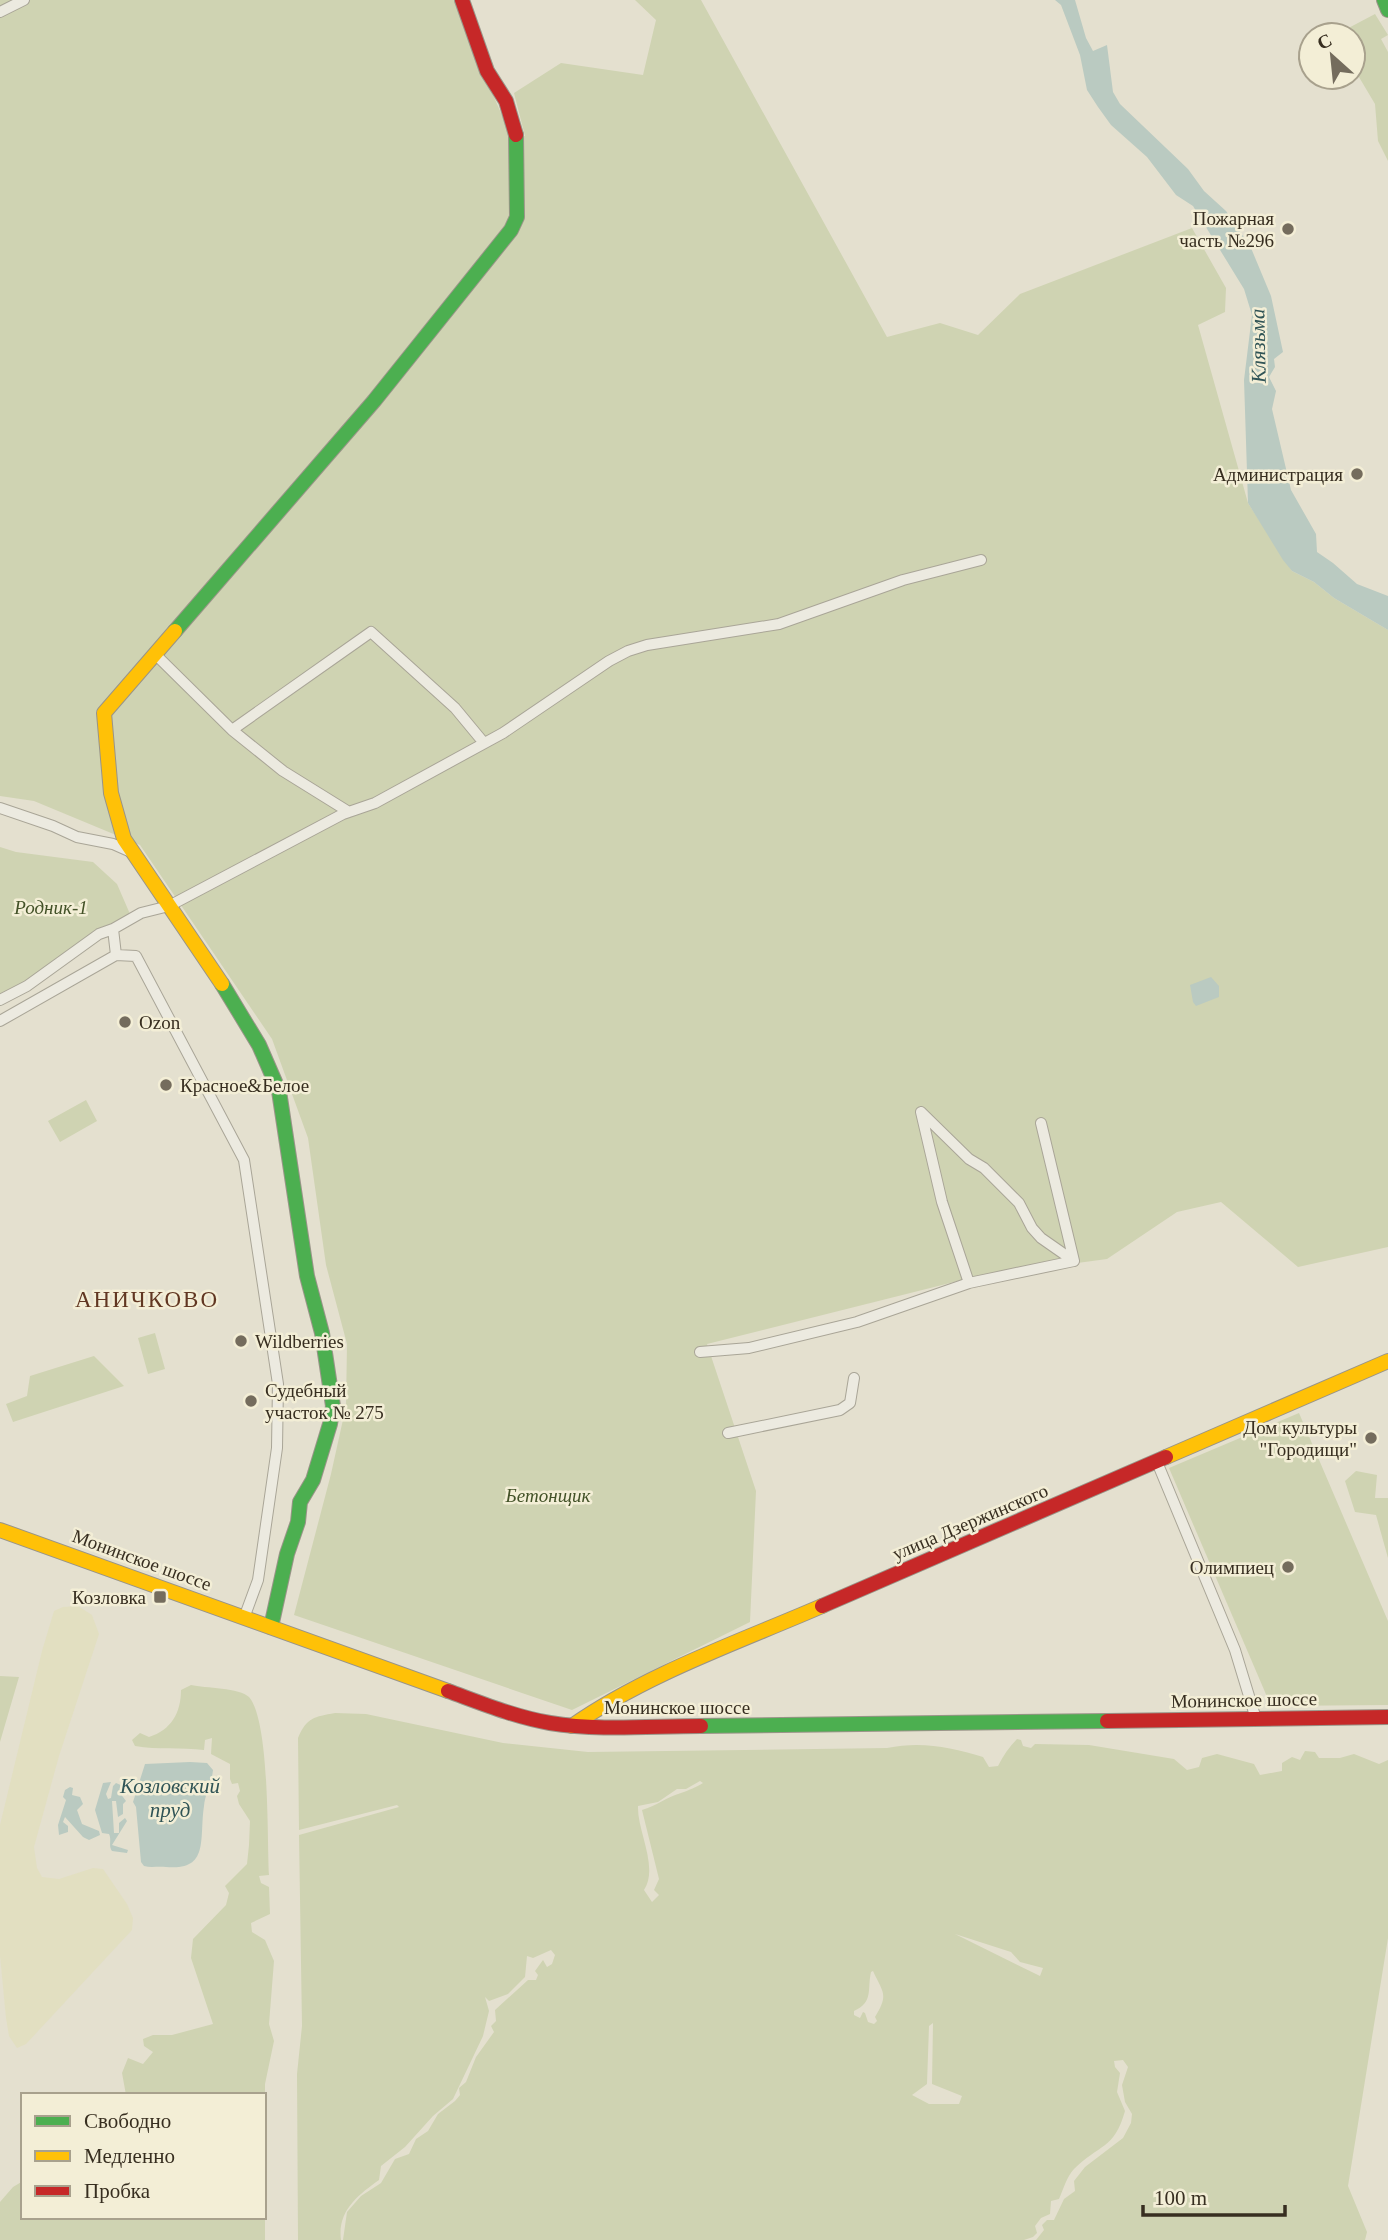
<svg xmlns="http://www.w3.org/2000/svg" width="1388" height="2240" font-family="'Times New Roman',serif">
  <style>
    .farmland { fill: #e2dfc1 }
    .green { fill: #cfd3b2; fill-rule: evenodd }
    .water { fill: #bacac1 }
    .lines { fill: none; stroke-linecap: round; stroke-linejoin: round }
    .street-casing { stroke: #a9a597; stroke-width: 12 }
    .fast-casing { stroke: #999488; stroke-width: 16 }
    .slow-casing { stroke: #999488; stroke-width: 16 }
    .jam-casing { stroke: #999488; stroke-width: 16 }
    .street { stroke: #eceae0; stroke-width: 10 }
    .fast { stroke: #4caf50; stroke-width: 14 }
    .slow { stroke: #ffc107; stroke-width: 14 }
    .jam { stroke: #c62828; stroke-width: 14 }
    .poi-dot { fill: #746c5d; stroke: #f3eed6; stroke-width: 2.5 }
    .labels { text-anchor: middle; dominant-baseline: central; stroke-width: 5; stroke-linejoin: round; paint-order: stroke }
    .poi-label { font-size: 19px; fill: #372e20; stroke: #f3eed6; text-anchor: end }
    .park-label { font-size: 19px; font-style: italic; fill: #435228; stroke: #f3eed6 }
    .street-label { font-size: 19px; fill: #372e20; stroke: #f3eed6 }
    .water-label { font-size: 21px; font-style: italic; fill: #305456; stroke: #f3eed6 }
    .quarter-label { font-size: 23px; letter-spacing: 2px; fill: #613722; stroke: #f3eed6 }
  </style>
  <rect width="100%" height="100%" fill="#e4e0cf"/>
  <!-- farmland -->
  <path class="farmland" d="M 78,1606 L 92,1615 L 99,1634 L 59,1756 L 34,1847 L 37,1868 L 42,1877 L 59,1879 L 93,1868 L 103,1869 L 127,1904 L 133,1918 L 132,1930 L 26,2044 L 17,2048 L 9,2036 L 6,2018 L 0,1956 L 0,1825 L 42,1651 L 54,1611 L 63,1607 Z"/>
  <!-- green -->
  <path class="green" d="M 0,0 L 458,0 L 464,29 L 512,138 L 525,136 L 514,93 L 561,63 L 643,75 L 656,20 L 635,0 L 701,0 L 887,337 L 940,323 L 978,335 L 1020,294 L 1192,228 L 1226,288 L 1225,312 L 1198,325 L 1248,503 L 1292,571 L 1314,582 L 1334,598 L 1388,630 L 1388,1247 L 1298,1267 L 1221,1202 L 1177,1212 L 1107,1259 L 974,1277 L 707,1344 L 756,1491 L 750,1622 L 572,1710 L 294,1615 L 331,1474 L 346,1406 L 347,1344 L 326,1265 L 308,1138 L 272,1039 L 140,845 L 34,801 L 0,796 Z
    M 1375,14 L 1388,35 L 1381,39 L 1388,52 L 1388,161 L 1378,141 L 1375,104 L 1353,67 L 1353,35 L 1339,35 L 1339,33 Z
    M 0,847 L 16,852 L 93,862 L 117,884 L 130,914 L 0,1004 Z
    M 86,1100 L 97,1121 L 60,1142 L 48,1121 Z
    M 155,1333 L 165,1369 L 148,1374 L 138,1338 Z
    M 94,1356 L 124,1386 L 13,1422 L 6,1404 L 27,1396 L 30,1376 Z
    M 1299,1413 L 1388,1621 L 1388,1705 L 1271,1706 L 1169,1468 Z
    M 1356,1471 L 1377,1475 L 1375,1498 L 1388,1498 L 1388,1558 L 1376,1515 L 1355,1512 L 1345,1481 Z
    M 0,1676 L 19,1677 L 0,1742 Z
    M 191,1685 C 205,1688 240,1688 249,1697 C 270,1721 267,1840 269,1875 L 259,1876 L 261,1883 L 269,1887 L 270,1914 L 251,1923 L 252,1932 L 265,1940 L 274,1961 L 269,2024 L 274,2041 L 265,2084 L 265,2240 L 0,2240 L 0,2202 L 13,2187 L 23,2181 L 23,2217 L 264,2217 L 264,2095 L 126,2095 L 122,2073 L 128,2058 L 143,2064 L 153,2052 L 144,2046 L 143,2039 L 153,2035 L 172,2035 L 213,2024 L 191,1958 L 193,1939 L 226,1905 L 229,1893 L 225,1886 L 247,1864 L 249,1845 L 250,1821 L 239,1804 L 237,1796 L 240,1791 L 238,1783 L 232,1784 L 230,1779 L 230,1764 L 211,1754 L 212,1738 L 205,1740 L 204,1750 C 181,1747 158,1750 135,1746 L 132,1740 L 140,1733 L 149,1737 C 171,1730 181,1713 181,1690 Z
    M 335,1713 L 366,1714 L 503,1743 L 588,1752 L 887,1748 C 921,1741 951,1747 983,1757 L 989,1767 L 998,1766 C 1003,1756 1009,1747 1017,1739 L 1021,1740 L 1023,1746 L 1031,1748 L 1035,1744 L 1089,1745 L 1174,1759 L 1187,1770 L 1199,1767 L 1202,1758 L 1217,1754 L 1254,1764 L 1260,1775 L 1282,1771 L 1282,1763 L 1292,1757 L 1300,1760 L 1305,1751 L 1315,1752 L 1319,1758 L 1340,1758 L 1354,1754 L 1379,1764 L 1388,1760 L 1388,1938 L 1348,2186 L 1367,2232 L 1365,2240 L 1036,2240 L 1044,2230 L 1042,2225 L 1047,2220 L 1054,2220 L 1064,2199 L 1075,2191 L 1074,2181 L 1085,2167 L 1123,2138 L 1131,2123 L 1132,2114 L 1125,2102 L 1122,2085 L 1128,2067 L 1123,2060 L 1114,2061 L 1115,2067 L 1120,2073 L 1117,2092 L 1125,2111 C 1114,2150 1099,2144 1074,2169 C 1067,2176 1063,2190 1059,2199 L 1051,2201 L 1050,2214 L 1041,2218 L 1035,2226 L 1037,2233 L 1033,2237 L 1024,2240 L 343,2240 L 347,2212 L 361,2196 L 381,2183 L 395,2159 L 409,2154 L 416,2139 L 428,2131 L 438,2114 L 455,2101 L 460,2095 L 459,2088 L 466,2082 L 476,2057 L 494,2032 L 491,2026 L 496,2021 L 495,2010 L 528,1980 L 536,1980 L 538,1975 L 535,1971 L 543,1960 L 547,1967 L 552,1964 L 555,1955 L 551,1950 L 533,1958 L 527,1956 L 525,1977 L 508,1994 L 489,2001 L 485,1997 L 489,2011 L 483,2036 L 453,2099 L 433,2116 L 405,2147 L 381,2166 L 379,2180 C 358,2195 337,2211 341,2240 L 298,2240 L 297,2074 L 302,2026 L 299,1835 L 399,1807 L 397,1805 L 299,1830 L 298,1738 C 307,1717 314,1717 335,1713 ZM 700,1781 L 703,1783 C 695,1788 689,1790 681,1793 C 667,1797 656,1806 642,1810 L 659,1879 L 654,1890 L 659,1895 L 652,1902 L 644,1890 C 659,1867 637,1831 638,1806 L 658,1802 L 677,1789 L 686,1789 ZM 955,1934 L 1011,1952 L 1020,1962 L 1043,1968 L 1040,1976 ZM 873,1971 C 883,1993 889,1994 875,2017 L 877,2021 L 874,2024 L 868,2022 L 865,2013 L 863,2012 L 860,2018 L 854,2015 L 854,2011 C 874,2002 867,1989 871,1972 ZM 933,2023 L 932,2084 L 962,2096 L 959,2104 L 929,2104 L 912,2095 L 927,2084 L 929,2026 Z"/>
  <!-- water -->
  <path class="water" d="M 1055,0 L 1075,0 L 1086,38 L 1093,51 L 1107,45 L 1113,92 L 1120,104 L 1188,169 L 1204,191 L 1226,211 L 1251,248 L 1271,296 L 1283,352 L 1274,359 L 1275,367 L 1269,377 L 1276,391 L 1272,409 L 1291,490 L 1316,534 L 1317,552 L 1333,563 L 1357,584 L 1388,596 L 1388,630 L 1334,598 L 1314,582 L 1292,571 L 1283,560 L 1248,503 L 1244,380 L 1252,315 L 1244,289 L 1193,206 L 1176,195 L 1147,157 L 1111,125 L 1098,107 L 1087,90 L 1080,55 L 1061,5 Z
    M 1211,977 L 1219,986 L 1219,997 L 1196,1006 L 1193,1002 L 1190,985 Z
    M 190,1762 L 207,1763 L 213,1770 C 212,1782 205,1794 204,1806 C 199,1839 210,1871 166,1867 C 158,1866 151,1868 144,1866 L 141,1862 L 136,1807 L 133,1802 L 145,1764 Z
    M 111,1782 L 106,1794 L 108,1799 L 111,1798 L 113,1786 L 116,1783 L 123,1786 L 120,1793 L 126,1801 L 123,1804 L 123,1814 L 118,1817 L 116,1801 L 112,1801 L 114,1833 L 119,1833 L 119,1823 L 125,1818 L 127,1821 L 112,1845 L 128,1850 L 127,1853 L 112,1851 C 108,1846 112,1840 109,1834 L 102,1833 L 95,1810 L 103,1783 Z
    M 70,1787 L 73,1788 L 72,1795 L 80,1797 L 83,1804 L 77,1810 L 82,1824 L 99,1831 L 100,1835 L 89,1840 L 83,1837 L 65,1817 L 63,1822 L 68,1826 L 68,1832 L 59,1835 L 58,1825 L 66,1800 L 63,1797 L 65,1790 Z"/>
  <g class="lines">
    <defs>
      <path id="street" d="M 0,12 L 24,0
        M 155,654 L 232,730 L 283,771 L 349,812
        M 232,730 L 371,632 L 455,708 L 484,743
        M 0,808 L 53,826 L 77,837 L 113,844 L 131,852
        M 116,955 L 113,929 L 141,913 L 169,906 L 343,814 L 375,803 L 503,733 L 609,661 L 628,651 L 647,645 L 779,624 L 903,580 L 981,560
        M 0,1000 L 27,986 L 99,934 L 113,929
        M 0,1021 L 116,955 L 136,956 L 244,1160 L 278,1384 L 277,1448 L 258,1580 L 244,1618
        M 921,1112 L 969,1159 L 984,1168 L 1019,1203 L 1032,1228 L 1041,1238 L 1074,1261
        M 1041,1123 L 1074,1261
        M 969,1283 L 1074,1261
        M 700,1352 L 749,1348 L 857,1322 L 969,1283 L 942,1202 L 921,1112
        M 728,1433 L 840,1410 L 850,1403 L 854,1378
        M 1157,1462 L 1235,1650 L 1256,1719"/>
      <path id="fast" d="M 1384,0 L 1388,10
        M 175,631 L 374,401 L 511,230 L 517,217 L 516,135
        M 222,984 L 259,1045 L 279,1091 L 307,1276 L 322,1333 L 333,1406 L 330,1424 L 313,1480 L 300,1502 L 298,1522 L 287,1554 L 271,1627
        M 701,1726 L 1107,1721"/>
      <path id="slow" d="M 175,631 L 104,713 L 111,793 L 124,839 L 222,984
        M 1166,1457 L 1388,1361
        M 0,1530 L 448,1691
        M 572,1726 C 646,1674 739,1642 822,1606"/>
      <path id="jam" d="M 462,0 L 487,71 L 506,101 L 516,135
        M 822,1606 L 1166,1457
        M 448,1691 C 481,1703 515,1717 550,1723 C 599,1731 651,1726 701,1726
        M 1107,1721 L 1388,1717"/>
    </defs>
    <!-- street casing -->
    <use href="#street" class="street-casing"/>
    <!-- fast casing -->
    <use href="#fast" class="fast-casing"/>
    <!-- slow casing -->
    <use href="#slow" class="slow-casing"/>
    <!-- jam casing -->
    <use href="#jam" class="jam-casing"/>
    <!-- street -->
    <use href="#street" class="street"/>
    <!-- fast -->
    <use href="#fast" class="fast"/>
    <!-- slow -->
    <use href="#slow" class="slow"/>
    <!-- jam -->
    <use href="#jam" class="jam"/>
  </g>
  <!-- markers -->
  <g class="poi-dot">
    <circle cx="1288" cy="229" r="7"/>
    <circle cx="1357" cy="474" r="7"/>
    <circle cx="125" cy="1022" r="7"/>
    <circle cx="166" cy="1085" r="7"/>
    <circle cx="241" cy="1341" r="7"/>
    <circle cx="251" cy="1401" r="7"/>
    <circle cx="1371" cy="1438" r="7"/>
    <circle cx="1288" cy="1567" r="7"/>
    <rect x="153" y="1590" width="14" height="14" rx="3.5"/>
  </g>
  <g class="labels">
    <!-- poi labels -->
    <g class="poi-label">
      <text x="1274" y="218">Пожарная<tspan x="1274" dy="22">часть №296</tspan></text>
      <text x="1343" y="474">Администрация</text>
      <text x="139" y="1022" text-anchor="start">Ozon</text>
      <text x="180" y="1085" text-anchor="start">Красное&amp;Белое</text>
      <text x="255" y="1341" text-anchor="start">Wildberries</text>
      <text x="265" y="1390" text-anchor="start">Судебный<tspan x="265" dy="22">участок № 275</tspan></text>
      <text x="1357" y="1427">Дом культуры<tspan x="1357" dy="22">"Городищи"</tspan></text>
      <text x="1274" y="1567">Олимпиец</text>
      <text x="146" y="1597">Козловка</text>
    </g>
    <!-- park labels -->
    <g class="park-label">
      <text x="51" y="907">Родник-1</text>
      <text x="548" y="1495">Бетонщик</text>
    </g>
    <!-- street labels -->
    <g class="street-label">
      <text transform="translate(970 1522) rotate(-23)">улица Дзержинского</text>
      <text transform="translate(142 1560) rotate(20)">Монинское шоссе</text>
      <text transform="translate(1244 1700) rotate(-1)">Монинское шоссе</text>
      <text x="677" y="1707">Монинское шоссе</text>
    </g>
    <!-- water labels -->
    <g class="water-label">
      <text transform="translate(1258 346) rotate(-91)">Клязьма</text>
      <text x="170" y="1786">Козловский<tspan x="170" dy="24">пруд</tspan></text>
    </g>
    <!-- quarter labels -->
    <g class="quarter-label">
      <text x="147" y="1299">АНИЧКОВО</text>
    </g>
  </g>
  <!-- legend -->
  <rect x="21" y="2093" width="245" height="126" fill="#f3eed6" stroke="#a8a18d" stroke-width="2"/>
  <rect x="35" y="2116" width="35" height="10" fill="#4caf50" stroke="#a8a18d" stroke-width="2"/>
  <text x="84" y="2128" font-size="21" fill="#372e20">Свободно</text>
  <rect x="35" y="2151" width="35" height="10" fill="#ffc107" stroke="#a8a18d" stroke-width="2"/>
  <text x="84" y="2163" font-size="21" fill="#372e20">Медленно</text>
  <rect x="35" y="2186" width="35" height="10" fill="#c62828" stroke="#a8a18d" stroke-width="2"/>
  <text x="84" y="2198" font-size="21" fill="#372e20">Пробка</text>
  <!-- north arrow -->
  <g transform="translate(1332 56) rotate(333)"><circle r="33" fill="#f3eed6" stroke="#a8a18d" stroke-width="2"/>
  <path d="M0-5L12 26L0 18L-12 26Z" fill="#746c5d"/>
  <text y="-10" font-size="19" font-weight="bold" text-anchor="middle" fill="#372e20">С</text>
  </g>
  <!-- scale -->
  <path d="M1143 2205v10h142v-10" fill="none" stroke="#372e20" stroke-width="3.5"/>
  <text x="1154" y="2205" font-size="21" fill="#372e20" stroke="#f3eed6" stroke-width="5" paint-order="stroke">100 m</text>
</svg>
